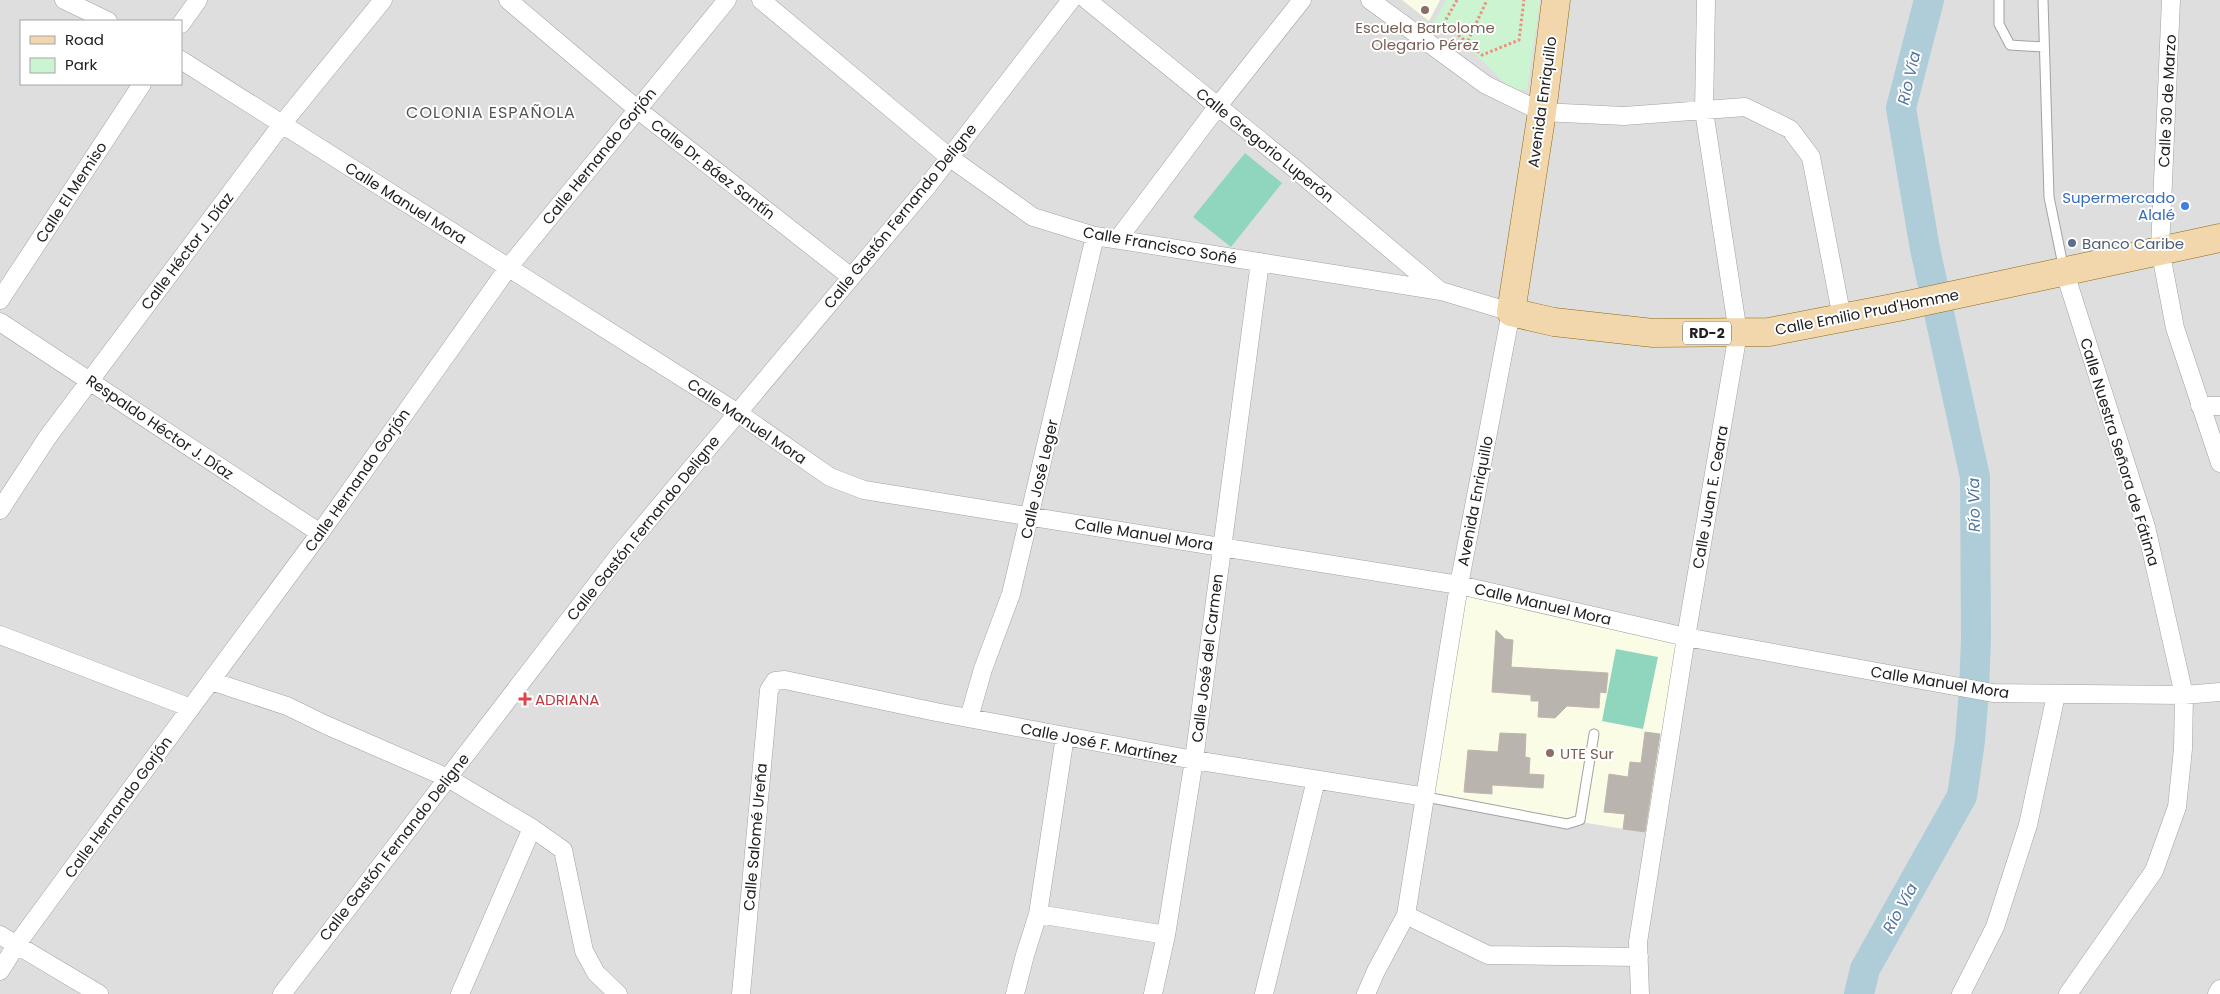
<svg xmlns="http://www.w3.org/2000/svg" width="2220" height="994" font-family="Poppins,sans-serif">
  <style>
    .residential { fill: #dfdede; fill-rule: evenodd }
    .education { fill: #fbfce6 }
    .park { fill: #ccf4d1 }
    .pitch { fill: #90d6bf }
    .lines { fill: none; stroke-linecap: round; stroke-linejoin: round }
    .river { stroke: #aecdd9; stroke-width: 30 }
    .building { fill: #b9b4ae; stroke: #c0b6ac }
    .service-casing { stroke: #a2a2a2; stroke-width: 11 }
    .minor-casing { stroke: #a2a2a2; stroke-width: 19 }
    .primary-casing { stroke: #8d6a11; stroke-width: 29 }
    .path { stroke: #eb907f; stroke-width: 3; stroke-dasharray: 2.5 2.5; stroke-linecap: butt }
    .service { stroke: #fff; stroke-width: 9 }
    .minor { stroke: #fff; stroke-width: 18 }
    .primary { stroke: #f2d7ac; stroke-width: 28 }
    .education-dot { fill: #8d6e63; stroke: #fff; stroke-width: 2 }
    .shop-dot { fill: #3f7fe0; stroke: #fff; stroke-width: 2 }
    .service-dot { fill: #5c6f8a; stroke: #fff; stroke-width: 2 }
    .health-dot { fill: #e0444e; stroke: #fff; stroke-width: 2 }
    .labels { text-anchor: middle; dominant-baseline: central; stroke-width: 4; stroke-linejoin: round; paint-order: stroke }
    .shield { fill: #fff; stroke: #646464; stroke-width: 1 }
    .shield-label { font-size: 14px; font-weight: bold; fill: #212121 }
    .education-label { font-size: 15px; fill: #785e54; stroke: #fff }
    .street-label { font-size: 15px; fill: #212121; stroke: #fff }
    .shop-label { font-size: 15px; fill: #366cbe; stroke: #fff; text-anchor: end }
    .service-label { font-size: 15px; fill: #4e5e75; stroke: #fff; text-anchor: start }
    .health-label { font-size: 15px; fill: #be3a42; stroke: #fff; text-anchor: start }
    .water-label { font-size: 16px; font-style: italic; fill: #5476a0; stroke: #fff }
    .neighbourhood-label { font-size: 16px; letter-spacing: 1px; fill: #545454; stroke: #fff }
  </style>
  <rect width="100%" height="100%" fill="#f0eee9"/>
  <!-- residential -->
  <path class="residential" d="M 0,0 L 2220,0 L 2220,994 L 0,994 ZM 21,21 L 181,21 L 181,84 L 21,84 Z"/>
  <!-- education -->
  <path class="education" d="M 1402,0 L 1440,0 L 1429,21 Z
    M 1459,585 L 1686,637 L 1655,834 L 1426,797 Z"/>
  <!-- park -->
  <path class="park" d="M 1446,0 L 1540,0 L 1527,90 L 1511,89 L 1444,23 L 1433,24 Z"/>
  <!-- pitch -->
  <path class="pitch" d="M 1245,153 L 1282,183 L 1231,247 L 1193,217 Z
    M 1616,649 L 1658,657 L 1643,729 L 1602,721 Z"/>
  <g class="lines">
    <!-- river -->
    <path class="river" d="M 1859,994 L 1865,969 L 1962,796 L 1970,741 L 1974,690 L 1976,639 L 1975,477 L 1925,249 L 1901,108 L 1929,0"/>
  </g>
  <!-- building -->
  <path class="building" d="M 1496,630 L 1505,639 L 1513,640 L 1511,667 L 1608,673 L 1606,693 L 1600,692 L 1599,708 L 1567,706 L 1555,718 L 1538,717 L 1539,701 L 1531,701 L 1531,695 L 1492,692 Z
    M 1645,732 L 1660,734 L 1645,832 L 1623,829 L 1625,814 L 1604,812 L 1609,774 L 1628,777 L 1630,762 L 1641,763 Z
    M 1500,733 L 1526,734 L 1525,757 L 1530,758 L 1529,774 L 1544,775 L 1543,788 L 1492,785 L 1492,794 L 1464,792 L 1468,750 L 1498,752 Z"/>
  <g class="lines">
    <defs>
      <path id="service" d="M 1999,0 L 1999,24 L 2010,45 L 2044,47
        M 2043,0 L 2049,197 L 2064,270
        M 1426,797 L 1567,824 L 1580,820 L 1594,734"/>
      <path id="minor" d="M 64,0 L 108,21
        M 508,0 L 637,109 L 851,277
        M 761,0 L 949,157 L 1033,217 L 1095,236 L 1441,291 L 1511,312 L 1459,585 L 1406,915 L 1376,971 L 1366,994
        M 1087,0 L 1294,168 L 1440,291
        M 1370,0 L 1486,85 L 1542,112 L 1624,116 L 1745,107 L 1790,129 L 1811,157 L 1842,318
        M 2171,0 L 2160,249 L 2175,328 L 2220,463
        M 181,24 L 198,0
        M 181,60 L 738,413 L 830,477 L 864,490 L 1459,585 L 1686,637 L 1993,693 L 2184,695 L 2220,692
        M 1118,239 L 1218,106 L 1302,0
        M 2064,270 L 2146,527 L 2184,695 L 2183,749 L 2177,807 L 2154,871 L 2068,994
        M 0,300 L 142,84
        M 0,322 L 320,533
        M 2200,406 L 2220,406
        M 0,510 L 47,438 L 282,124 L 383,0
        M 0,635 L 191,708
        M 211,681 L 287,706 L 326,725 L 448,778 L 532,828 L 563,850 L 584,951 L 596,973 L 618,994
        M 969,718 L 983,669 L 1011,594 L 1095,236
        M 1038,914 L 1166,935
        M 1406,915 L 1488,955 L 1639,957
        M 0,935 L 99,994
        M 0,971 L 17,944 L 91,843 L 320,533 L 508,268 L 727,0
        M 282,994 L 622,551 L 926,188 L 1071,0
        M 460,994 L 532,828
        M 741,994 L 769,690 L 775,681 L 785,680 L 936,712 L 1194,760 L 1426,797
        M 1015,994 L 1025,955 L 1038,914 L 1065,736
        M 1153,994 L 1166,935 L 1194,760 L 1260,262
        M 1264,994 L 1316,780
        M 1640,994 L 1638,942 L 1686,637 L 1738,333 L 1704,111 L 1706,0
        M 1961,994 L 1995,927 L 2028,825 L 2056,695
        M 2217,994 L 2220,989"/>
      <path id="primary" d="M 1556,0 L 1542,112 L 1511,312 L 1554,322 L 1653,333 L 1769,332 L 1903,306 L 2220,238"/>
    </defs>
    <!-- service casing -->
    <use href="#service" class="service-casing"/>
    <!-- minor casing -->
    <use href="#minor" class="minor-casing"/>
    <!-- primary casing -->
    <use href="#primary" class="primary-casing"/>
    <!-- path -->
    <path class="path" d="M 1457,0 L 1444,23 L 1482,55 L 1519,40 L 1524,0
      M 1468,41 L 1487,0"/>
    <!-- service -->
    <use href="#service" class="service"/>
    <!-- minor -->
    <use href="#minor" class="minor"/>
    <!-- primary -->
    <use href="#primary" class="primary"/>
  </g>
  <!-- markers -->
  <g class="education-dot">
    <circle cx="1425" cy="10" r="5"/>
    <circle cx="1550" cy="753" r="5"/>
  </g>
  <circle class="shop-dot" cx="2185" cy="206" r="5"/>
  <circle class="service-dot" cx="2072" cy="243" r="5"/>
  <path class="health-dot" d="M522.5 691.5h5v5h5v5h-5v5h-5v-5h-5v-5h5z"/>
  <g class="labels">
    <!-- shield labels -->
    <rect class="shield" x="1683" y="321.5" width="48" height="23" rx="4"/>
    <g class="shield-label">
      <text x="1707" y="333">RD-2</text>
    </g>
    <!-- education labels -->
    <g class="education-label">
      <text x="1425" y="27">Escuela Bartolome<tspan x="1425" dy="17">Olegario Pérez</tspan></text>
      <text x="1560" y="753" text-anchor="start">UTE Sur</text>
    </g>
    <!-- street labels -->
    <g class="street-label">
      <text transform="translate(2167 101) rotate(-87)">Calle 30 de Marzo</text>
      <text transform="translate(1542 102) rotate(-82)">Avenida Enriquillo</text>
      <text transform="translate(1265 145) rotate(39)">Calle Gregorio Luperón</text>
      <text transform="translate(599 156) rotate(-51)">Calle Hernando Gorjón</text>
      <text transform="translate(713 169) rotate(38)">Calle Dr. Báez Santín</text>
      <text transform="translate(71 192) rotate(-57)">Calle El Memiso</text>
      <text transform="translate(406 203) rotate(32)">Calle Manuel Mora</text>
      <text transform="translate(900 216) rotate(-51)">Calle Gastón Fernando Deligne</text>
      <text transform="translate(1160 245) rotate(10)">Calle Francisco Soñé</text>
      <text transform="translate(187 251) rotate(-53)">Calle Héctor J. Díaz</text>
      <text transform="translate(1867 312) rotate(-11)">Calle Emilio Prud'Homme</text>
      <text transform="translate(747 421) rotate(34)">Calle Manuel Mora</text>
      <text transform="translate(160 427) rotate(34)">Respaldo Héctor J. Díaz</text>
      <text transform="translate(2120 452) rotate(73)">Calle Nuestra Señora de Fátima</text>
      <text transform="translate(1039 479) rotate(-77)">Calle José Leger</text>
      <text transform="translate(357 480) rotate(-55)">Calle Hernando Gorjón</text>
      <text transform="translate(1710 497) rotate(-80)">Calle Juan E. Ceara</text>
      <text transform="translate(1475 501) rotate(-79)">Avenida Enriquillo</text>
      <text transform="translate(643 528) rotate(-51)">Calle Gastón Fernando Deligne</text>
      <text transform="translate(1144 534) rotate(9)">Calle Manuel Mora</text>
      <text transform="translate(1543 604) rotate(13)">Calle Manuel Mora</text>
      <text transform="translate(1207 658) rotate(-83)">Calle José del Carmen</text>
      <text transform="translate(1940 682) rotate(9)">Calle Manuel Mora</text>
      <text transform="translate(1099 743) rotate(11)">Calle José F. Martínez</text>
      <text transform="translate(118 807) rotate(-54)">Calle Hernando Gorjón</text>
      <text transform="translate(755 837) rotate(-85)">Calle Salomé Ureña</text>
      <text transform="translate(394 847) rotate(-52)">Calle Gastón Fernando Deligne</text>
    </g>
    <!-- shop labels -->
    <g class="shop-label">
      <text x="2175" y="197">Supermercado<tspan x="2175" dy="17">Alalé</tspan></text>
    </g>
    <!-- service labels -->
    <g class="service-label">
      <text x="2082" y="243">Banco Caribe</text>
    </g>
    <!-- health labels -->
    <g class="health-label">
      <text x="535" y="699">ADRIANA</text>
    </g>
    <!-- water labels -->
    <g class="water-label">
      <text transform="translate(1909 78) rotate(-77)">Río Vía</text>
      <text transform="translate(1974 505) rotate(-91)">Río Vía</text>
      <text transform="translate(1900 908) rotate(-61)">Río Vía</text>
    </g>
    <!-- neighbourhood labels -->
    <g class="neighbourhood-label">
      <text x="491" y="112">COLONIA ESPAÑOLA</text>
    </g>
  </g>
  <!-- legend -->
  <rect x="20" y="20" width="162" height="65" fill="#ffffff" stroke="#a6a6a6"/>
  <rect x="30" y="36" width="25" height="8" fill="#f2d7ac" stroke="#a6a6a6"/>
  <text x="65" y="45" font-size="15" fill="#212121">Road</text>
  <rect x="30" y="58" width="25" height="15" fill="#ccf4d1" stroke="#a6a6a6"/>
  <text x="65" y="70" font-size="15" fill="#212121">Park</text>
</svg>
